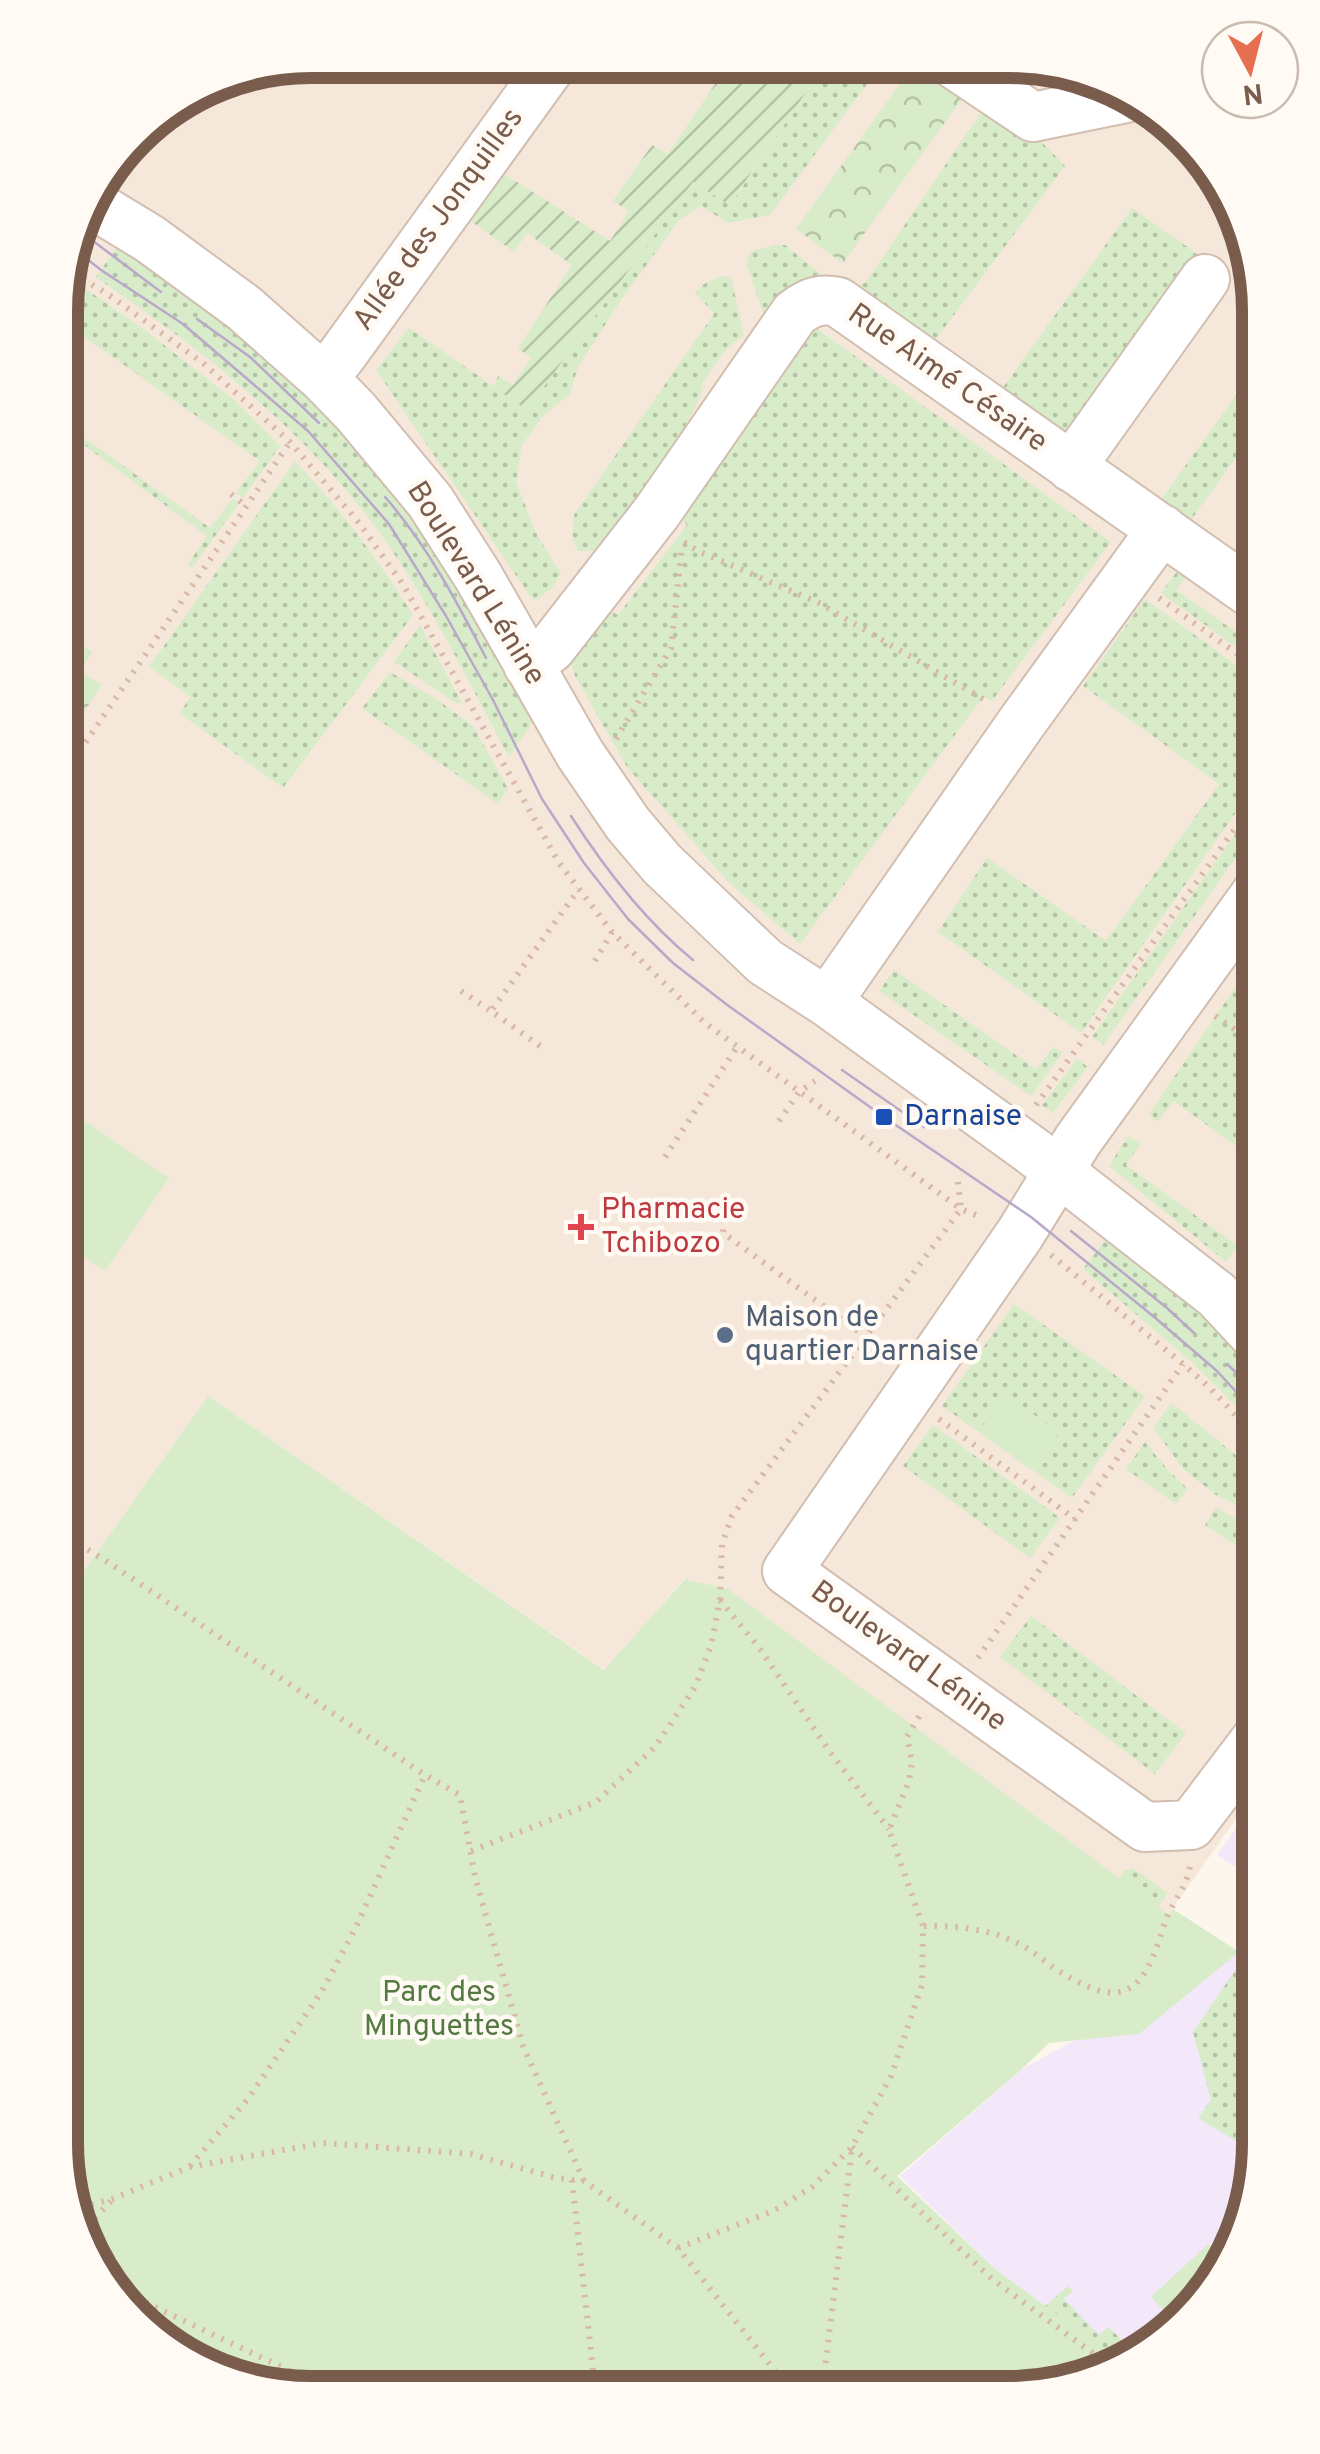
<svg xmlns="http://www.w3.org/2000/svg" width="1320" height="2454" font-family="Overpass,sans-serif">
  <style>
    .residential { fill: #f5e8da }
    .education { fill: #f3e8fa }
    .grass { fill: url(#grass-dots) }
    .forest { fill: url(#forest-crowns) }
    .park { fill: #d8ecc9 }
    .garden { fill: url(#garden-furrows) }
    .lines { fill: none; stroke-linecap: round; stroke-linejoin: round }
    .minor-casing { stroke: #d1beb0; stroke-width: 52 }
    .path { stroke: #d9b8a5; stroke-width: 6; stroke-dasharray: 2.5 8; stroke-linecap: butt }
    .minor { stroke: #fff; stroke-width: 48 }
    .tram { stroke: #b9a8c9; stroke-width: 2.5 }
    .transit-dot { fill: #1a4fb4; stroke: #fffaf3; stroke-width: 4 }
    .health-dot { fill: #e0444e; stroke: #fffaf3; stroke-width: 4 }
    .service-dot { fill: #5c6f8a; stroke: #fffaf3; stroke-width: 4 }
    .labels { text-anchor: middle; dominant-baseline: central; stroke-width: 9; stroke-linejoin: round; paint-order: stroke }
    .street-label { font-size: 30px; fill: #7a5c4d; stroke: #fffaf3 }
    .transit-label { font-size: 30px; fill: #164399; stroke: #fffaf3; text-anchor: start }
    .health-label { font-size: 30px; fill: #be3a42; stroke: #fffaf3; text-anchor: start }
    .service-label { font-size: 30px; fill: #4e5e75; stroke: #fffaf3; text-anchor: start }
    .park-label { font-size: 30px; fill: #537a41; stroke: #fffaf3 }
    .rim { fill: none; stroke: #7a5c4d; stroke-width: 12 }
  </style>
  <defs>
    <pattern id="grass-dots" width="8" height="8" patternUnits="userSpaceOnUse" patternTransform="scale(2.5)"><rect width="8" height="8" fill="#d8ecc9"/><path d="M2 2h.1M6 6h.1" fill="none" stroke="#b4c2a5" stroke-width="1.8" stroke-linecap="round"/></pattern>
    <pattern id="forest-crowns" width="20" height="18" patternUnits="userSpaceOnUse" patternTransform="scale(2.5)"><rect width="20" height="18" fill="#d8ecc9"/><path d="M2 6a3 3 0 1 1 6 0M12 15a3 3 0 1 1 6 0" fill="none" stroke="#b4c2a5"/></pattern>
    <pattern id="garden-furrows" width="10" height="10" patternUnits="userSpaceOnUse" patternTransform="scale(2.5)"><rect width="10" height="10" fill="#d8ecc9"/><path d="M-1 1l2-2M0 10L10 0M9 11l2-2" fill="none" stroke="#b4c2a5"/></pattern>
  </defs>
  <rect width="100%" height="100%" fill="#fdf6ec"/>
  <!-- residential -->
  <path class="residential" d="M 311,60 L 1058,65 L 1175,123 L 1247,231 L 1260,311 L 1260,1785 L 1168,1915 L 728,1589 L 684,1579 L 605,1670 L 208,1396 L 61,1603 L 62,278 L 86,199 L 145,123 L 215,79 Z"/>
  <!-- education -->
  <path class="education" d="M 1260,1795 L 1260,1883 L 1217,1855 Z
    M 1259,1920 L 1259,2160 L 1208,2296 L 1119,2360 L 994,2268 L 900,2176 L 1022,2069 L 1239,1952 Z"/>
  <!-- grass -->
  <path class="grass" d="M 826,63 L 882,64 L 770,215 L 728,223 L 701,206 L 679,220 L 621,300 L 578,367 L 570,394 L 543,416 L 522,445 L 516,482 L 536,533 L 561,574 L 551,589 L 536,600 L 530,596 L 376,370 L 409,328 L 527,409 L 693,182 L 730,205 Z
    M 982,111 L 1029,129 L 1065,166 L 927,351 L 850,292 L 866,282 Z
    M 1132,208 L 1203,258 L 1066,450 L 997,396 Z
    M 121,241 L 303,384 L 410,508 L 535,719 L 509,757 C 468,681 430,602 379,532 C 303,427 201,350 96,277 Z
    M 775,245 L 785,245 L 827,279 L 799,282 L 779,307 L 764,316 L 747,265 L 750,252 Z
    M 64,274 L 145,330 L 233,399 L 280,446 L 243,498 L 236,493 L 260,461 L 83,336 L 72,354 L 62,351 Z
    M 721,276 L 731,277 L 744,336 L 728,347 L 709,373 L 703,382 L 700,398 L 666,461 L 640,498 L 597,551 L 578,551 L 572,537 L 574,515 L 714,314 L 695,292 L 704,284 Z
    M 815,327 L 1111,542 L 992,701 L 983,697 L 800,944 L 729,883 L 627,767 L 575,676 L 571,663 L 605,608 L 618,615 L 687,525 L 681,519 Z
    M 1260,362 L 1260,425 L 1188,524 L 1158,504 Z
    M 89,441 L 210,528 L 233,498 L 239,503 L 192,568 L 188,564 L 207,536 L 85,446 Z
    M 295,461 C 340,508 378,560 413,615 L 283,788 L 179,713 L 191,697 L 149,667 Z
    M 1184,562 L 1192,568 L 1176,590 L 1243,637 L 1237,648 L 1161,593 Z
    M 1145,599 L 1260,682 L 1260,778 L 1081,1033 L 938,932 L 987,858 L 1106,941 L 1219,784 L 1083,686 Z
    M 420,625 L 462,703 L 456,703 L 394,662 Z
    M 62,632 L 92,652 L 80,670 L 62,658 Z
    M 390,672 L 435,698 L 473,726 L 508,789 L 498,804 L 362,708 Z
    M 1260,799 L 1260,824 L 1103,1045 L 1092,1037 Z
    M 1260,951 L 1260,1131 L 1245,1152 L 1173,1101 L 1158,1122 L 1149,1114 Z
    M 894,970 L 1036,1069 L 1053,1047 L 1063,1052 L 1031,1096 L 879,991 Z
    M 1077,1059 L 1088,1067 L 1053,1113 L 1042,1105 Z
    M 1128,1136 L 1141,1144 L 1126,1165 L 1238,1246 L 1226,1262 L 1109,1166 Z
    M 1111,1233 L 1171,1284 L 1260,1370 L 1260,1430 L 1192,1362 L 1083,1269 Z
    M 1014,1304 L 1145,1396 L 1072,1498 L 942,1406 Z
    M 1172,1403 L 1260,1475 L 1260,1517 L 1216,1495 L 1183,1469 L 1153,1427 Z
    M 933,1425 L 1060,1518 L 1030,1558 L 903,1466 Z
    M 1145,1442 L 1167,1469 L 1188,1489 L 1176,1504 L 1126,1469 Z
    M 1216,1507 L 1247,1526 L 1234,1544 L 1205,1525 Z
    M 1031,1616 L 1186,1733 L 1155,1774 L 1000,1657 Z
    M 1132,1867 L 1168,1893 L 1158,1907 L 1143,1897 L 1109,1894 L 1125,1870 L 1130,1870 Z
    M 1245,1943 L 1259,1953 L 1259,2155 L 1198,2118 L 1211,2100 L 1193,2032 L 1245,1956 L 1239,1952 Z
    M 1068,2286 L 1073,2291 L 1064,2299 L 1099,2335 L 1108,2327 L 1133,2350 L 1119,2360 L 1045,2306 Z"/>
  <!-- forest -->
  <path class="forest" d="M 914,64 L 962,99 L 843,263 L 796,229 Z
    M 62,423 L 89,441 L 63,479 L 62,478 Z
    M 62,658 L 102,685 L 62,744 Z"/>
  <!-- park -->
  <path class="park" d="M 70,1111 L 169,1178 L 105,1271 L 61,1241 L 61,1124 Z
    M 1006,1394 L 1059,1433 L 1031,1470 L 979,1431 Z
    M 208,1396 L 604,1670 L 685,1579 L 728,1589 L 1168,1914 L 1173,1909 L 1239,1952 L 1139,2034 L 1049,2043 L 1022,2069 L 897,2176 L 994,2268 L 1119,2360 L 1089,2381 L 277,2392 L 146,2332 L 73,2223 L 60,2143 L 61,1603 Z
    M 1208,2244 L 1222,2259 L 1208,2296 L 1173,2321 L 1151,2297 Z"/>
  <!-- garden -->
  <path class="garden" d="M 755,63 L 826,63 L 729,205 L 693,182 L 527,410 L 494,387 L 498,376 L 513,385 L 531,358 L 518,348 L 572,265 L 527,233 L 514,252 L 471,221 L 503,173 L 610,241 L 629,211 L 613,201 L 652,145 L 668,154 L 724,71 L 741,84 Z"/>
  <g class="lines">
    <defs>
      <path id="minor" d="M 954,64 L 1033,117 L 1126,98
        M 86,200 L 150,239 L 244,308 L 323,378 L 356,412 L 430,501 L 478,576 L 580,754 L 628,824 L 662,864 L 765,962 L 827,1002 L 1035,1153 L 1217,1295 L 1260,1341
        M 323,378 L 342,355 L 554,62
        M 1071,467 L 1205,279
        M 528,665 L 551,648 L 657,512 L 795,313 C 810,302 820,298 838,302 L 1260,599
        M 827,1002 L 1022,722 L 1162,529
        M 1260,1734 L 1191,1825 L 1145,1827 L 787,1571 L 1020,1234 L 1078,1140 L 1260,888"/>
    </defs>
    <!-- minor casing -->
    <use href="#minor" class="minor-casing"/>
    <!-- path -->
    <path class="path" d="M 65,268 L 109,295 L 203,363 L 290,442 L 359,523 L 404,586 L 559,863 L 612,932 L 705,1023 L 961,1209 L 983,1218
      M 231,494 L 246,506
      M 684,542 L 698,551 L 817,602 L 990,703
      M 1159,598 L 1260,670
      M 616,739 L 671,648 L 682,547
      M 62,777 L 290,442
      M 595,961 L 612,932
      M 461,991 L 491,1011
      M 1215,1016 L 1255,1043
      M 540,1046 L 491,1011 L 579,889
      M 1036,1105 L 1260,794
      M 779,1121 L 799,1092 L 815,1081
      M 665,1157 L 737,1047
      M 726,1198 L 723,1233 L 866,1337
      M 1051,1255 L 1183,1364 L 1210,1388 L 1260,1441
      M 939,1419 L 1075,1519
      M 61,1533 L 106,1561 L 425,1775 L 460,1795 L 475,1877 L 523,2046 L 584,2181
      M 720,1600 L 760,1649 L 830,1752 L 889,1829
      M 978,1658 L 1183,1364
      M 471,1851 L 596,1802 L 655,1747 L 695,1687 L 711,1646 L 720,1600 L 722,1544 L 732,1516 L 961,1209 L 958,1182
      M 924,1926 C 951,1925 990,1929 1015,1942 C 1029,1948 1042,1959 1054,1968 C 1120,2011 1143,1998 1164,1925 C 1171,1902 1190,1885 1190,1862
      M 852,2147 L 992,2279 L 1110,2366
      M 190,2166 L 247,2100 L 322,1991 L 357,1925 L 425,1775
      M 572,2180 L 595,2388
      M 71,2210 L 112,2199 L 189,2167 L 323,2143 L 471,2154 L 556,2178 L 584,2181 L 678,2248 L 786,2385
      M 80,2233 L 112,2200
      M 678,2248 L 775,2210 L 812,2187 L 852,2147 L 891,2076 L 922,1985 L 923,1926 L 889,1830 L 909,1781 L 912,1762 L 907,1737 L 921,1713
      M 117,2289 L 332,2391
      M 823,2384 L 852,2148"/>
    <!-- minor -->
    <use href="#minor" class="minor"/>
    <!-- tram -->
    <path class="tram" d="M 77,229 L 161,292
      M 72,247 L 101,270 L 183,324 L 308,431 L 389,524 L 446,616 L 493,700 L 542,799 L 584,863 L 628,919 L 673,963 L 726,1004 L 884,1117 L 1031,1217 L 1153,1316 L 1217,1371 L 1260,1418
      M 197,319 L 250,357 L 319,423
      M 385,497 C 427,545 457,602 486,658
      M 571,816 C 605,869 644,920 693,960
      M 842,1070 L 924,1127
      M 1071,1231 L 1167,1308 L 1194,1333
      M 1227,1364 L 1260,1395"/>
  </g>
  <!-- markers -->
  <rect class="transit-dot" x="874" y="1107" width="20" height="20" rx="5"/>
  <path class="health-dot" d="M576 1212h10v10h10v10h-10v10h-10v-10h-10v-10h10z"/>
  <circle class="service-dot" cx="725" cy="1335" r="10"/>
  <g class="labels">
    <!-- street labels -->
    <g class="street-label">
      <text transform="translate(439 220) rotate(-54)">Allée des Jonquilles</text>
      <text transform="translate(947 379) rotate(35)">Rue Aimé Césaire</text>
      <text transform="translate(475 584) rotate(58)">Boulevard Lénine</text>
      <text transform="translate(908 1657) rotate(36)">Boulevard Lénine</text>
    </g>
    <!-- transit labels -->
    <g class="transit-label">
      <text x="904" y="1117">Darnaise</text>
    </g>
    <!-- health labels -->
    <g class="health-label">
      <text x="601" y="1210">Pharmacie<tspan x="601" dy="34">Tchibozo</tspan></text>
    </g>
    <!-- service labels -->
    <g class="service-label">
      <text x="745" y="1318">Maison de<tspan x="745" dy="34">quartier Darnaise</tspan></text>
    </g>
    <!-- park labels -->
    <g class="park-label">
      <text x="439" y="1993">Parc des<tspan x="439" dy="34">Minguettes</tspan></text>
    </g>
  </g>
  <!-- crop -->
  <path d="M0 0H1320V2454H0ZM311 78H1009A233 233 0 0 1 1242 311V2143A233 233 0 0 1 1009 2376H311A233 233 0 0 1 78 2143V311A233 233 0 0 1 311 78Z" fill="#fffaf3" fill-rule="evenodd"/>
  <path class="rim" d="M311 78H1009A233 233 0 0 1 1242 311V2143A233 233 0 0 1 1009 2376H311A233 233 0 0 1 78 2143V311A233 233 0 0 1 311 78Z"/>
  <!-- north arrow -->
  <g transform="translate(1250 70) rotate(173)"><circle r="48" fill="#fffaf3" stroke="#cabbb1" stroke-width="2.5"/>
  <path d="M0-8L18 38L0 25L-18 38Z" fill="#e76f51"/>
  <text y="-15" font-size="28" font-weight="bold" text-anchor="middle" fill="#7a5c4d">N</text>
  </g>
</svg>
